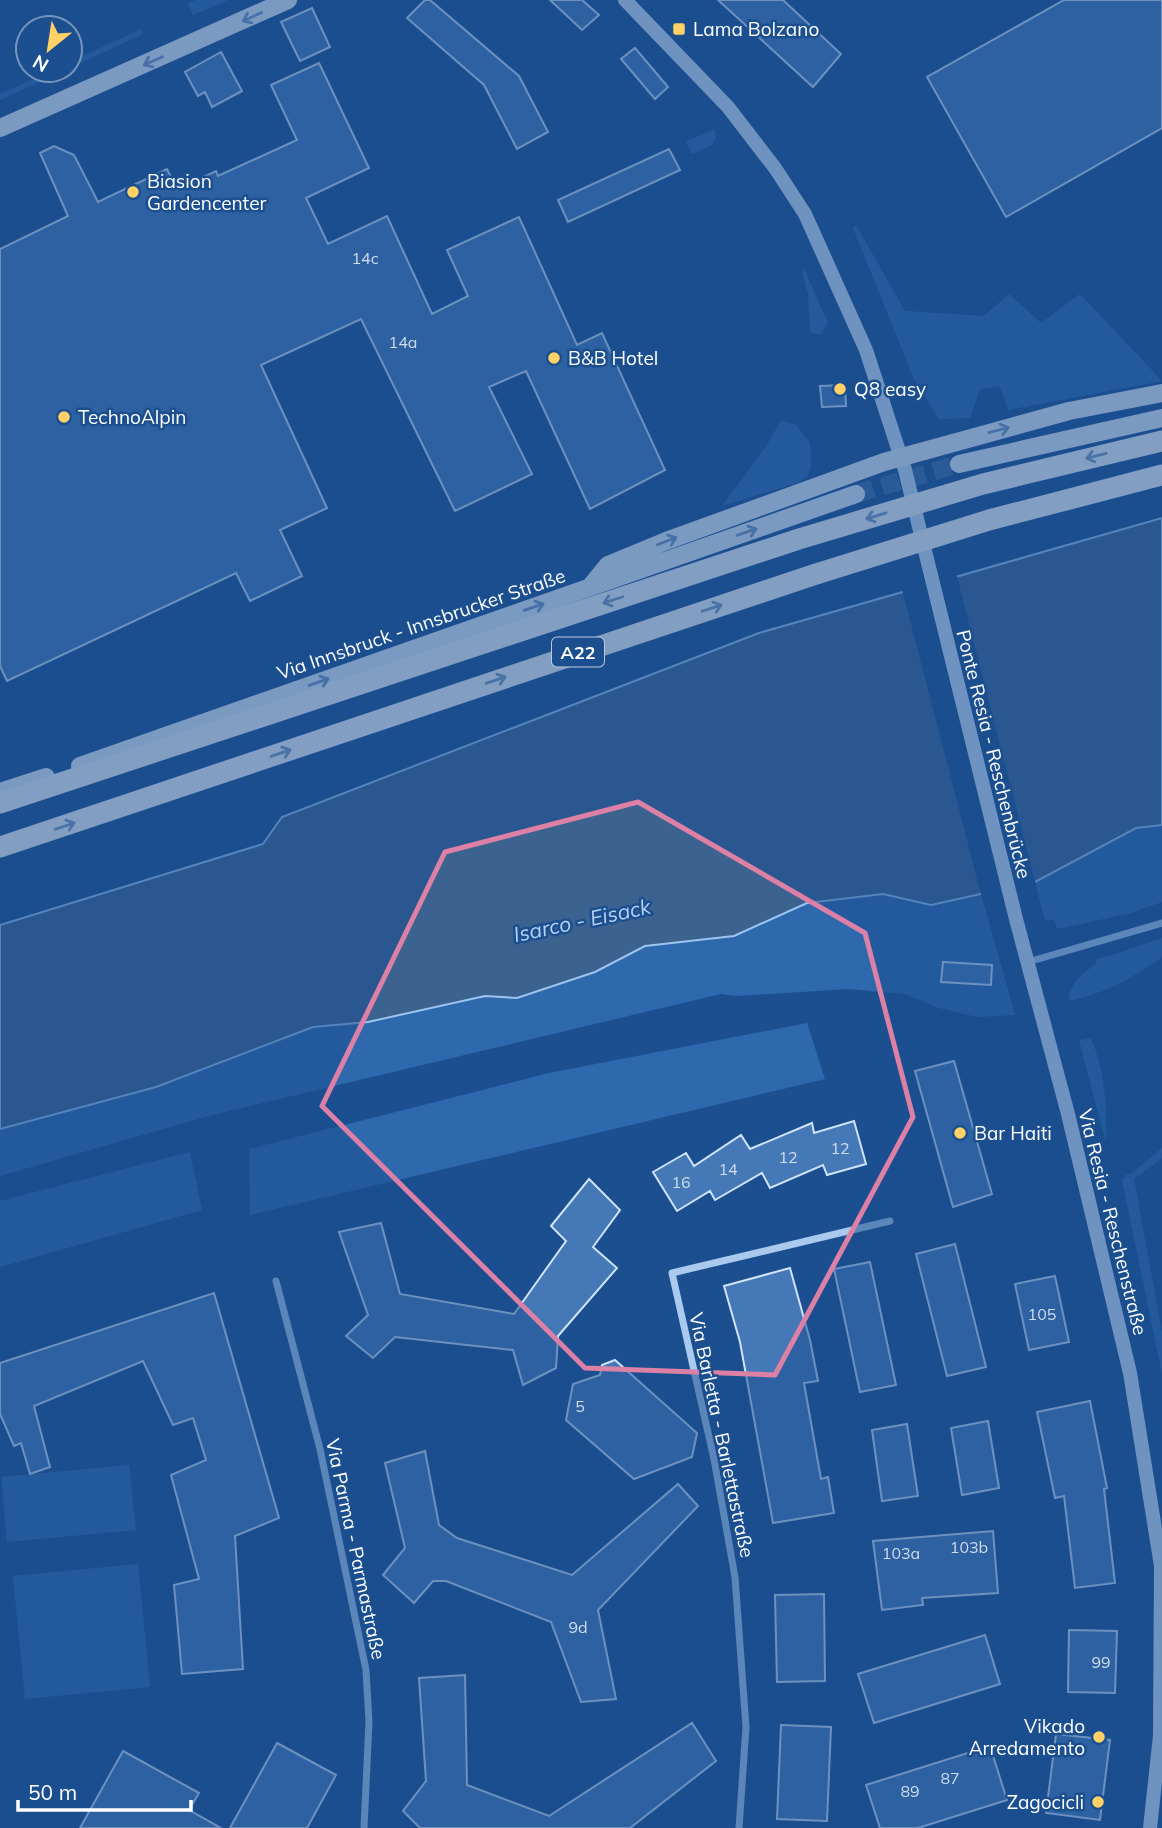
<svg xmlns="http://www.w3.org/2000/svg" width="1162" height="1828" font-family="Mulish,sans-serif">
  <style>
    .green { fill: #2e69ad }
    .water { fill: #3c6290; stroke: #9cc4f0; stroke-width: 2 }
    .pier { fill: #1b4f8f }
    .building { fill: #4478b7; stroke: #cfe3fa; stroke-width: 2 }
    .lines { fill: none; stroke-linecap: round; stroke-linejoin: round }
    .primary-tunnel { stroke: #3d69a0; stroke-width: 18; stroke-dasharray: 18 9; stroke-linecap: butt }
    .minor { stroke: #a9c9ee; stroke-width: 7 }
    .secondary { stroke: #d6e6fa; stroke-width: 14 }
    .primary { stroke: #f0f6ff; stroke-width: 18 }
    .motorway-bridge { stroke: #fff; stroke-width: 21 }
    .oneway { stroke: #7b9ac1 }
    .oneway2 { stroke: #829ec1 }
    .marked { fill: none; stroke: #dd80a5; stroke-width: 5; stroke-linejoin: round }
    .poi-dot { fill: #ffd166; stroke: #1b4f8f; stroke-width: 2.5 }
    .labels { text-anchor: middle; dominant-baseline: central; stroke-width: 5; stroke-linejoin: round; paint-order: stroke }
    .number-label { font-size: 16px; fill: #d0dded }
    .shield { fill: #1b4f8f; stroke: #bbcadd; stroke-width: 2 }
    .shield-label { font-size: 18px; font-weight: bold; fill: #fff }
    .poi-label { font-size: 19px; fill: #fff; stroke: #1b4f8f; text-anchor: start }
    .street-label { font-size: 19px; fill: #fff; stroke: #1b4f8f }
    .water-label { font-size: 21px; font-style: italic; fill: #b5d3f5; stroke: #1b4f8f }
  </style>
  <rect width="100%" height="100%" fill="#1b4f8f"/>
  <!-- green -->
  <path class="green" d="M 196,0 L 228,0 L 193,15 L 188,3 Z
    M 141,29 L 143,34 L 70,68 L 70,62 Z
    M 53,70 L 65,70 L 0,100 L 0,94 Z
    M 714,129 L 716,137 L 712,145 L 692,154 L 686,142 Z
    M 856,225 L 905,311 L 984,316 L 1009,294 L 1041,323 L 1080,294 L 1162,381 L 1008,410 L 1000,386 L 980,389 L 970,418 L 939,419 L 914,379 L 853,228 Z
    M 804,269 L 828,323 L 821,335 L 810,332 L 808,294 L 802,270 Z
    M 781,420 L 796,425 L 810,443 L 811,465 L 808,476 L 797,483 L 722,506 L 767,445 Z
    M 1162,825 L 1162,902 L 1131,913 L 1058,929 L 1053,919 L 1045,921 L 1035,882 L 1136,828 Z
    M 883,894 L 931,905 L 981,894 L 1015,1015 L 977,1017 L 939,1008 L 905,994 L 848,989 L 736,996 L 721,994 L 212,1115 L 0,1176 L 0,1129 L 156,1087 L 313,1027 L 368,1022 L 485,996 L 517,998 L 595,972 L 645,946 L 734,936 L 807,903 Z
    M 1162,938 L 1162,957 C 1131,979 1106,993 1069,1001 C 1069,983 1084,973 1097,963 L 1096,959 L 1116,954 Z
    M 807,1023 L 825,1079 L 250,1215 L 249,1149 L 549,1073 Z
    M 1091,1038 C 1105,1072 1107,1107 1106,1143 L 1079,1040 Z
    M 1162,1148 L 1162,1158 L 1134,1179 L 1162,1332 L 1162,1374 L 1122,1180 L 1126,1175 L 1131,1174 Z
    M 190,1152 L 202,1210 L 0,1267 L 0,1201 Z
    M 129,1465 L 136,1530 L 7,1542 L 1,1477 Z
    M 138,1564 L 150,1687 L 25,1699 L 13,1576 Z"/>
  <!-- water -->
  <path class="water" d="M 1162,518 L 1162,825 L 1136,828 L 1035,882 L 931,905 L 883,894 L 807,903 L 734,936 L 645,946 L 595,972 L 517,998 L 485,996 L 368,1022 L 313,1027 L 156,1087 L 0,1129 L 0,925 L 263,844 L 282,817 L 759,633 Z"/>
  <!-- pier -->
  <path class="pier" d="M 956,573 L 1036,885 L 982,898 L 902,589 Z"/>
  <!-- building -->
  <path class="building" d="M 425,0 L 430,0 L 519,76 L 548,132 L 517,149 L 484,85 L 407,18 Z
    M 550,0 L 582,0 L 599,15 L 582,30 Z
    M 718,0 L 783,0 L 841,54 L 813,87 Z
    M 1064,0 L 1162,0 L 1162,128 L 1006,217 L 927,77 Z
    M 312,8 L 330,47 L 300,61 L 281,22 Z
    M 635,48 L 668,87 L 655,99 L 621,59 Z
    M 221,52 L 242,91 L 212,107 L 205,92 L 198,96 L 185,72 Z
    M 319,63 L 369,168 L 306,198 L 328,244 L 387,216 L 432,314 L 468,296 L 447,250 L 519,217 L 577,345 L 602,333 L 665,470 L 590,509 L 526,371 L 489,387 L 532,474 L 455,511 L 361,319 L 261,365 L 327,508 L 280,530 L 302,576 L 250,601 L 236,573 L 7,681 L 0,666 L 0,249 L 68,216 L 40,153 L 54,146 L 74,155 L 98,202 L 167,169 L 177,189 L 216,171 L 218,176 L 297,140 L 271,85 Z
    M 669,149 L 680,170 L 568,222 L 558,200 Z
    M 845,385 L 846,406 L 822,407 L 820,386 Z
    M 943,962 L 992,965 L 991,985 L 941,982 Z
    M 954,1061 L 992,1194 L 953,1207 L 915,1071 Z
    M 854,1121 L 866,1164 L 827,1175 L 823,1165 L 770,1188 L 762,1173 L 715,1200 L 710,1191 L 677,1211 L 653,1172 L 686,1153 L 694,1166 L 741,1135 L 750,1149 L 812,1123 L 814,1133 Z
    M 589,1179 L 620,1210 L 593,1247 L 617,1268 L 558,1336 L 556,1368 L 523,1385 L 513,1350 L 395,1337 L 373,1358 L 346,1336 L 368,1315 L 339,1232 L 381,1223 L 400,1294 L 514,1314 L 566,1241 L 551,1226 Z
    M 955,1244 L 986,1367 L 947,1376 L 916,1254 Z
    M 870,1262 L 896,1385 L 860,1392 L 834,1269 Z
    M 790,1268 L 810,1340 L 818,1381 L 804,1383 L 821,1479 L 828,1477 L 834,1513 L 773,1523 L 740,1342 L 724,1286 Z
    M 1055,1276 L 1069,1342 L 1029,1350 L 1015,1284 Z
    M 214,1293 L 279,1518 L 235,1536 L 243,1669 L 182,1674 L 174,1585 L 199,1579 L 171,1475 L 206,1460 L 193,1418 L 173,1425 L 143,1361 L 34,1406 L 50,1467 L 30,1474 L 21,1443 L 14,1446 L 0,1414 L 0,1363 Z
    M 615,1360 L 697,1433 L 692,1457 L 634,1479 L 566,1420 L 573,1384 L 600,1375 L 602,1365 Z
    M 1090,1401 L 1107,1488 L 1104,1489 L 1115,1583 L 1075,1588 L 1064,1496 L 1055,1498 L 1037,1412 Z
    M 988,1421 L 999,1488 L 962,1495 L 951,1428 Z
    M 907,1424 L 918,1496 L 882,1501 L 872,1430 Z
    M 425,1451 L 439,1525 L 457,1538 L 572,1575 L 678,1484 L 698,1506 L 598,1610 L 616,1699 L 581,1702 L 551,1622 L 446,1581 L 433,1581 L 414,1603 L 383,1575 L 405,1548 L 385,1463 Z
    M 993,1531 L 998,1593 L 922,1598 L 923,1605 L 882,1610 L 873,1541 Z
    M 824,1594 L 825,1681 L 777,1682 L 775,1595 Z
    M 1069,1630 L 1117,1631 L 1115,1693 L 1068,1692 Z
    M 985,1635 L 1000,1684 L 874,1723 L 858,1674 Z
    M 465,1675 L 467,1785 L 549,1816 L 692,1723 L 716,1761 L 630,1828 L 420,1828 L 403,1811 L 426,1781 L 419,1678 Z
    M 781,1725 L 831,1727 L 827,1821 L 777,1819 Z
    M 1056,1734 L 1110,1740 L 1100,1820 L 1046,1813 Z
    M 277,1743 L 336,1775 L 307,1828 L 230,1828 Z
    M 990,1746 L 1007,1800 L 918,1828 L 880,1828 L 866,1785 Z
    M 123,1751 L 199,1793 L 189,1810 L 221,1828 L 80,1828 Z"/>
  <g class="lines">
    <!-- primary-tunnel -->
    <path class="primary-tunnel" d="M 856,494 L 959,464"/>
    <!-- minor -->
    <path class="minor" d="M 1028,962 L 1162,923
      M 276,1281 L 320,1449 L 366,1670 L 369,1722 L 364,1828
      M 739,1828 L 746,1727 L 735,1577 L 714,1459 L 672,1273 L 890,1221"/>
    <!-- secondary -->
    <path class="secondary" d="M 625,0 L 728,107 L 775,168 L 805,214 L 866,350 L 905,470 L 1016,919 L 1068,1114 L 1130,1373 L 1161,1566 L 1160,1736 L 1150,1828"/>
    <!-- primary -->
    <path class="primary" d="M 0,128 L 288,0
      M 959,464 L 1162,418
      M 590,587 L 608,565 L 666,541 L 884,462 L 1069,411 L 1162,393
      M 80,766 L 856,494
      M 0,792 L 46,777"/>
    <!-- motorway-bridge -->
    <path class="motorway-bridge" d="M 0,803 L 799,539 L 983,484 L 1162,441
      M 0,847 L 813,575 L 989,520 L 1162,475"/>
  </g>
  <!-- one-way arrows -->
  <defs><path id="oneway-shaft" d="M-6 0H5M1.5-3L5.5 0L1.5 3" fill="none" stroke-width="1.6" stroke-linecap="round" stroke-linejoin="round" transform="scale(1.75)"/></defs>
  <g class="oneway">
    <use href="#oneway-shaft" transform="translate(252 17) rotate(155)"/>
    <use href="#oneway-shaft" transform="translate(153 61) rotate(156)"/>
    <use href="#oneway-shaft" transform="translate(999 430) rotate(-15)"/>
    <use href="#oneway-shaft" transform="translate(747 532) rotate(-19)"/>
    <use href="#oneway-shaft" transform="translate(667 541) rotate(-21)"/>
    <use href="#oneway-shaft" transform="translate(534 607) rotate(-19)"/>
    <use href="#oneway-shaft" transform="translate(319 682) rotate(-19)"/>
  </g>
  <g class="oneway2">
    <use href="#oneway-shaft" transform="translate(1096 456) rotate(166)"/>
    <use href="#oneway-shaft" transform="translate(876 516) rotate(163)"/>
    <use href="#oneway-shaft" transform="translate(613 600) rotate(162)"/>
    <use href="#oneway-shaft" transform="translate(712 608) rotate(-18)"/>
    <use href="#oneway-shaft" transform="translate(496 680) rotate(-19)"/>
    <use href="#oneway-shaft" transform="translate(281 753) rotate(-19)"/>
    <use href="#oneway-shaft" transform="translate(65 826) rotate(-18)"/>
  </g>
  <!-- marked area -->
  <path d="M0 0H1162V1828H0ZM 638,802 L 865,933 L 913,1117 L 775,1375 L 585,1368 L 322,1106 L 445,852 Z" fill="#1b4f8f" fill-opacity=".55" fill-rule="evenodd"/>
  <path class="marked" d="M 638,802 L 865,933 L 913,1117 L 775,1375 L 585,1368 L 322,1106 L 445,852 Z"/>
  <!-- markers -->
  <g class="poi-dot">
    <rect x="672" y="22" width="14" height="14" rx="3.5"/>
    <circle cx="133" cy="192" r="7"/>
    <circle cx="554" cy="358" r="7"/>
    <circle cx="840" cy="389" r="7"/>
    <circle cx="64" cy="417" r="7"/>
    <circle cx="960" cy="1133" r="7"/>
    <circle cx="1099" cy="1737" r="7"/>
    <circle cx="1098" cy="1802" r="7"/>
  </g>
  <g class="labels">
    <!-- number labels -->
    <g class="number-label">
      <text x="365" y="258">14c</text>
      <text x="403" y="342">14a</text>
      <text x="840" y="1148">12</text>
      <text x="788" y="1157">12</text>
      <text x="728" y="1169">14</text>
      <text x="681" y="1182">16</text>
      <text x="1042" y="1314">105</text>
      <text x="580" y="1406">5</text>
      <text x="969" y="1547">103b</text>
      <text x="901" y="1553">103a</text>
      <text x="578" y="1627">9d</text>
      <text x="1101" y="1662">99</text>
      <text x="950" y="1778">87</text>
      <text x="910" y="1791">89</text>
    </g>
    <!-- shield labels -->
    <rect class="shield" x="552" y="637.5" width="52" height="29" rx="5"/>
    <g class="shield-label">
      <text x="578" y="652">A22</text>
    </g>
    <!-- poi labels -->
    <g class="poi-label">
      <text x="693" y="29">Lama Bolzano</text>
      <text x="147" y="181">Biasion<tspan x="147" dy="22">Gardencenter</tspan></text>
      <text x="568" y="358">B&amp;B Hotel</text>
      <text x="854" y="389">Q8 easy</text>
      <text x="78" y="417">TechnoAlpin</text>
      <text x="974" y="1133">Bar Haiti</text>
      <text x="1085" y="1726" text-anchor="end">Vikado<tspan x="1085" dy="22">Arredamento</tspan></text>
      <text x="1084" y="1802" text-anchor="end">Zagocicli</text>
    </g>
    <!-- street labels -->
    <g class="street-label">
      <text transform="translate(421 624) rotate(-19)">Via Innsbruck - Innsbrucker Straße</text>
      <text transform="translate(994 754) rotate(76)">Ponte Resia - Reschenbrücke</text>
      <text transform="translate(1113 1222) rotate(76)">Via Resia - Reschenstraße</text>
      <text transform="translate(722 1435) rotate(78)">Via Barletta - Barlettastraße</text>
      <text transform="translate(356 1549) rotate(78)">Via Parma - Parmastraße</text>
    </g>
    <!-- water labels -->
    <g class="water-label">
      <text transform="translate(582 920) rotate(-12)">Isarco - Eisack</text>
    </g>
  </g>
  <!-- north arrow -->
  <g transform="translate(49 49) rotate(210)"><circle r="33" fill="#1b4f8f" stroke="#7695bc" stroke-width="2"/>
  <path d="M0-5L12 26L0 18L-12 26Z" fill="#ffd166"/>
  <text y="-10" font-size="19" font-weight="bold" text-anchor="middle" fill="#ffffff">N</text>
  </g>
  <!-- scale -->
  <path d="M18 1800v10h173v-10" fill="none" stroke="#ffffff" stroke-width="3.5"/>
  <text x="28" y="1800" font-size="21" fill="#ffffff" stroke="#1b4f8f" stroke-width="5" paint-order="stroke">50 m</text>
</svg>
